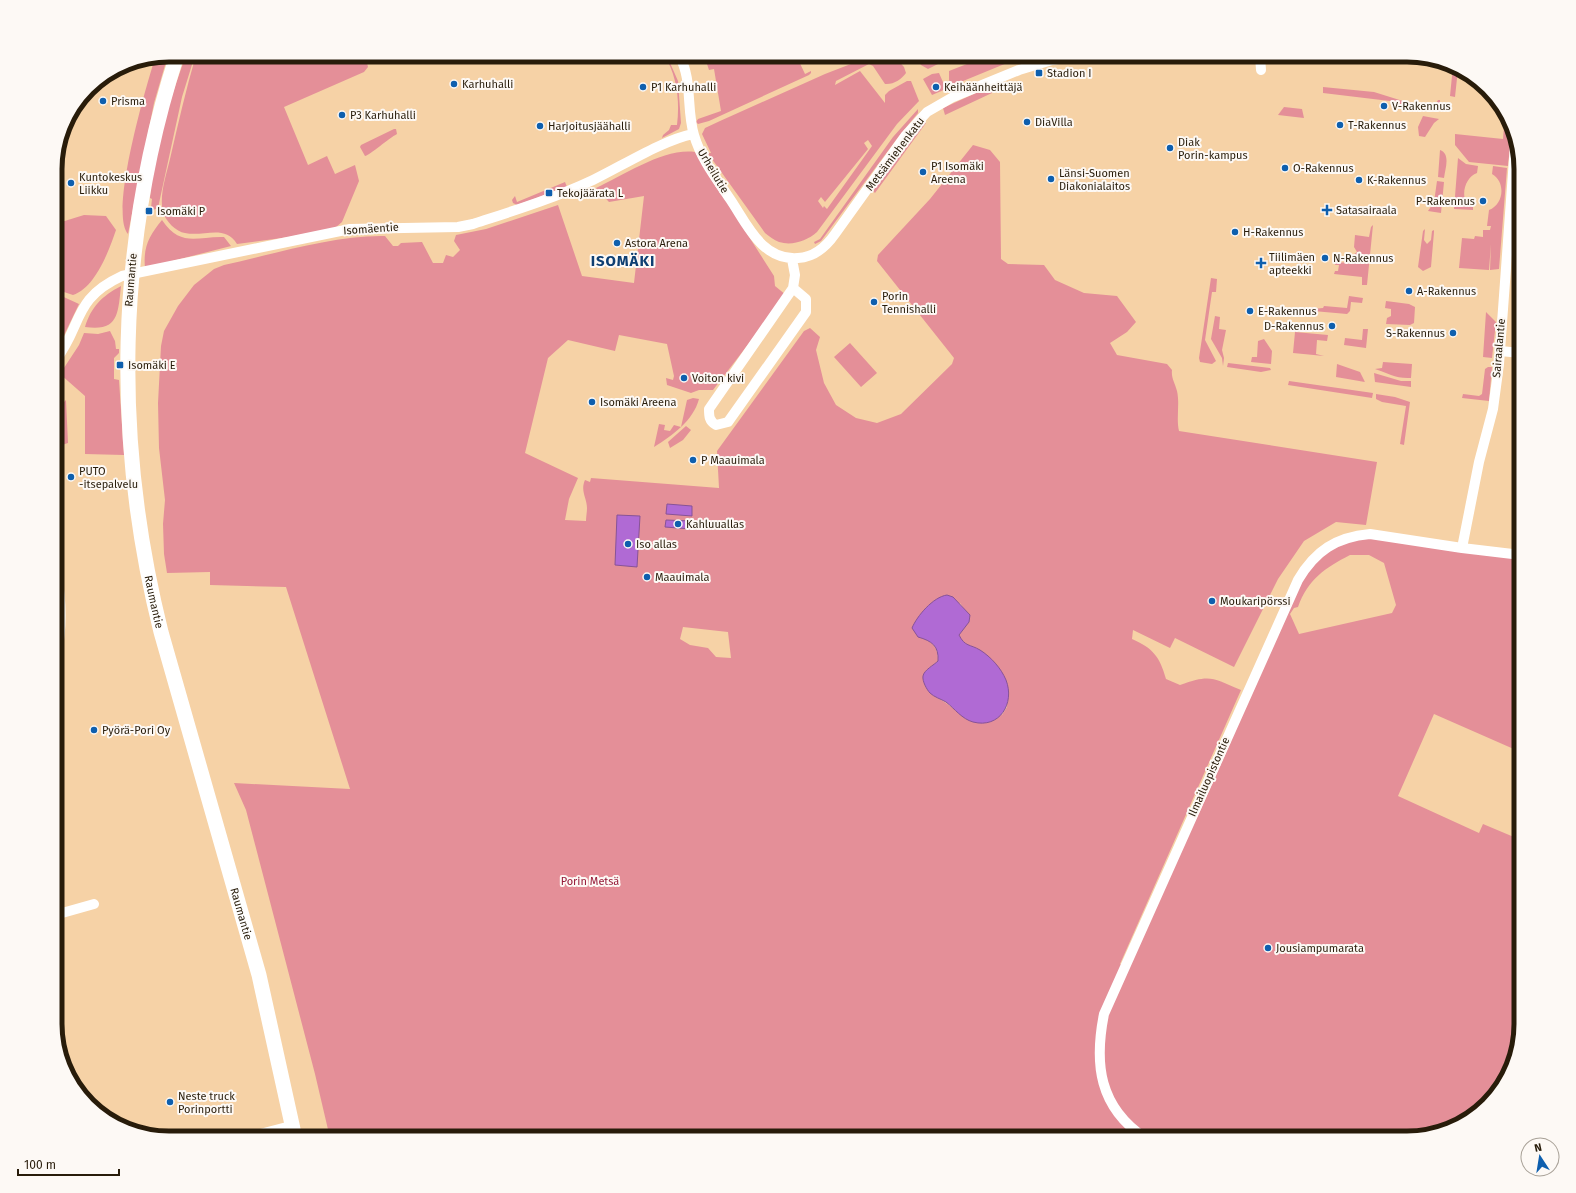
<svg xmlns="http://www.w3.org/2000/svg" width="1576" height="1193" font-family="'Fira Sans',sans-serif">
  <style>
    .green { fill: #e48f98; fill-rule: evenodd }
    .water { fill: #b06ad4; stroke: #875397 }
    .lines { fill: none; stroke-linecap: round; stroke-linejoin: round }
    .minor { stroke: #fff; stroke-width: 10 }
    .major { stroke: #fff; stroke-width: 13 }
    .highway { stroke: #fff; stroke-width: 15 }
    .poi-dot { fill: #0e5fae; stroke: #fdf9f5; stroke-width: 1.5 }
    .labels { text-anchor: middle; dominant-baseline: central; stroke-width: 4; stroke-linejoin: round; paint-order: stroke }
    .poi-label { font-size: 11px; fill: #281c0a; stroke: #fdf9f5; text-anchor: start }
    .street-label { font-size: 11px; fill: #281c0a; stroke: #fdf9f5 }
    .park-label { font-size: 11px; fill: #951a38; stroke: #fdf9f5 }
    .district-label { font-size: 15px; font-weight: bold; letter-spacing: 1px; fill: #0f3f72; stroke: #fdf9f5 }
    .rim { fill: none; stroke: #281c0a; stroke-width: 5 }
  </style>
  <rect width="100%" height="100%" fill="#f6d2a6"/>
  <!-- green -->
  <path class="green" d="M 168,55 L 154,103 L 128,234 C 109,213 146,87 155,58 Z
    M 186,55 L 195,55 L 182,97 L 158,208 L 153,210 L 151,208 L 152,199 L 150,198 C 154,147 169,103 186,55 Z
    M 196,55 L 365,55 L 368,67 L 364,72 L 284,107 L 308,165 L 327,156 L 335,174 L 355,165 L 359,181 L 342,222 L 335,228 L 289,237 L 237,244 C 225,224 204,237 185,233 C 176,232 166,221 163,213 C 159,195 166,176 170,159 C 178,124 186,89 196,55 Z
    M 664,55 L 667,56 L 678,81 L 681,123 L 679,129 L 662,138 L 663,135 L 669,130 L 671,125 L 677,125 C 680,101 677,75 664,55 Z
    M 704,55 L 796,55 L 805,74 L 811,71 L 811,73 L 809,75 L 709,121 L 698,124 L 696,122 L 698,119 L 721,111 L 714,69 L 709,70 Z
    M 874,55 L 893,55 L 904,67 L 906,73 C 902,79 893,85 885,84 L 873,66 L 869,64 L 836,81 L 835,85 L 860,71 L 885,103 L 885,95 L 889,91 L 907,81 L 911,81 L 919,101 L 897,124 L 817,232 C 807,241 792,246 779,242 C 774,240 769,236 765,233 L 709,155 L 708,153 L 711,153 L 702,134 L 705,128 L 720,121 L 825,74 ZM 868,140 L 872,146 L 827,209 L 824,206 L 823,208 L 818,201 L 821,197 L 825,202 L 868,149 L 864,143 Z
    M 915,55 L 956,55 L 928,69 L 921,65 Z
    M 990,60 L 1006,61 L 1007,63 L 951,86 L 949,80 L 949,71 L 972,62 Z
    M 1453,66 L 1458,69 L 1455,97 L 1450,96 Z
    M 939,73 L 946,89 L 932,95 L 923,79 L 932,74 Z
    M 1323,87 L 1374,92 L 1406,102 L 1432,105 L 1435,105 L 1438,100 L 1440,100 L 1440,107 L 1435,109 L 1400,108 L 1400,104 L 1398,102 L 1323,93 Z
    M 987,88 L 990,88 L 992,93 L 945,115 L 943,108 Z
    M 1284,107 L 1302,109 L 1304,118 L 1278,115 Z
    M 918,109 L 918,113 L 899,136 L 821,241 L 815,244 L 814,242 L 820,239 L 893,137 Z
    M 1505,114 C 1516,126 1509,150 1508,166 L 1469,162 L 1455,145 L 1455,134 L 1503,139 Z
    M 1423,116 L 1439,119 L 1434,123 L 1425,137 L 1419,136 L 1418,127 Z
    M 924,122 L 926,123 L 875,193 L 873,191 L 878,182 L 877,180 L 908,139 Z
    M 394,129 L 396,129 L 397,134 C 389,138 370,155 365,156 L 360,147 L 361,145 Z
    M 973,145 L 990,150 L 1000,162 L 1001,259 L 1008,264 L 1044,265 L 1055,280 L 1084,293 L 1117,296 L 1136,322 L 1127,332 L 1110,343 L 1117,355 L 1167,364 L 1172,370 C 1171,378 1175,383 1177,391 C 1180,404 1176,418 1179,431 L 1377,462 L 1366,525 L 1336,522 L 1304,541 L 1278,579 L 1234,667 L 1175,638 L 1170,648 L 1133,630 L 1132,639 C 1153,648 1160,657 1166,679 L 1180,685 C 1211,674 1212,678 1241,690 L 1120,964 L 1125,966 L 1307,564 L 1355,535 L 1521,555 L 1521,764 L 1512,760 L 1516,750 L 1434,714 L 1398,796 L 1479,833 L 1483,824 L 1521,840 L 1521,1024 L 1515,1061 L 1497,1094 L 1457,1126 L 1407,1138 L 330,1138 L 315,1074 L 246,810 L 234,783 L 350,789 L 286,587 L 210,585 L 210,572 L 167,573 L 164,554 L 163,524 L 165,500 L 159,448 L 158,403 L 161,346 L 164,331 L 178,306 L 194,285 L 214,269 L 224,265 C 274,254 334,235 385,236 L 393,246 L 398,246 L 401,243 L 422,242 L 433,263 L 443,263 L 446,255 L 453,257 L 460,250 L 454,241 L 456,235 L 486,229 L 558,205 L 582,276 L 634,283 L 644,196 L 609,202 L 596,188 C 625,175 663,148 695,152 L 774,276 L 775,286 L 786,295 L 713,390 L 699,390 L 691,393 L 667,385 L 666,378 L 673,380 L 674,376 L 667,344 L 619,335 L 615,351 L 568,340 L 548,358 L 525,453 L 578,478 L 569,499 L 565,520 L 586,521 C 586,517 587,512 587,508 C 587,498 580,491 585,480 L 590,482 L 591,478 L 719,488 L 717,451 L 804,331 L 810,328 L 820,337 L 816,350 L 824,383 L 836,405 L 856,418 L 877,423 L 901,414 L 952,364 L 954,358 L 877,261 L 878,255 L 930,199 ZM 1350,555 L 1369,555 L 1384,563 L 1396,605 L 1392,613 L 1299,634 L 1290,614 L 1294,608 L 1298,607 C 1308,579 1325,568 1350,555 ZM 960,603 L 970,618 L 959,635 L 963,643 L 969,646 L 1008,690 L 1007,707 L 1002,715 L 963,716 L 946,703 L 930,693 L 926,671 L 938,661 C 938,651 936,646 928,640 ZM 683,627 L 728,632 L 731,658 L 716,657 L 708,648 L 690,645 L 680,639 Z
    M 1440,150 C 1451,154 1445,169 1444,178 L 1438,177 Z
    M 1458,158 L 1466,164 L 1478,166 L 1477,173 C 1464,177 1458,202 1473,207 L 1473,210 L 1454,209 Z
    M 1493,166 L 1507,168 L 1499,269 L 1490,270 L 1491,244 L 1489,270 L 1459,268 L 1462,238 L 1474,239 L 1475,236 L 1483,237 L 1483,230 L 1490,230 L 1491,226 L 1487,226 L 1489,210 C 1504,204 1506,182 1492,174 Z
    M 1437,181 L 1444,182 L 1441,213 L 1428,211 L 1434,202 Z
    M 565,182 L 567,187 L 517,205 L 513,203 L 512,200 L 515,196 L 517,202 Z
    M 84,215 L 106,216 L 116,230 C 109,251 95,288 73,295 L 55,289 L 55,224 Z
    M 162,220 C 181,248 197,236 224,237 L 231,246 L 145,268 C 143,247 149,236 162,220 Z
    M 1373,225 L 1367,285 L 1362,285 L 1362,277 L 1334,274 L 1335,271 L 1338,271 L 1339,265 L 1335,265 L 1336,262 L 1352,263 L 1353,255 L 1357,252 L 1354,247 L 1355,235 L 1369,237 L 1371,227 Z
    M 1425,229 L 1424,240 L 1427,244 L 1431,240 L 1432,231 L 1434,230 L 1434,232 L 1431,267 L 1423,271 L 1418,267 L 1423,231 Z
    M 1211,278 L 1217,279 L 1216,292 L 1212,292 L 1205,340 L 1216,361 L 1212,364 L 1200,362 L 1199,358 Z
    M 121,286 C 118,313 119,332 85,327 C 91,307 102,296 121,286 Z
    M 55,293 L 79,304 L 55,354 Z
    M 1349,296 L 1363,298 L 1362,303 L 1351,302 L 1350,311 L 1347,314 L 1302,310 L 1323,308 L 1324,306 L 1347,308 Z
    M 1386,301 L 1409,304 L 1415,307 L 1414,323 L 1410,325 L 1386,324 L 1387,318 L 1391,316 L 1391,309 L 1385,308 Z
    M 1486,312 L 1496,322 L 1492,358 L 1483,357 Z
    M 1215,316 L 1220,317 L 1219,329 L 1226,330 L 1222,350 L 1224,358 L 1223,366 L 1222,358 L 1211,339 Z
    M 1363,329 L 1368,329 L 1366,348 L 1344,345 L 1345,338 L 1362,340 Z
    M 110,331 L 115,341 L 116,349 L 119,349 L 119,353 L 114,358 L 114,379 L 119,380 L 124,455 L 85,454 L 85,396 L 60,374 L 79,345 L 84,333 L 98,334 Z
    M 1295,332 L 1328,335 L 1327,341 L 1317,340 L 1316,354 L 1324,356 L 1293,353 Z
    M 1264,339 L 1272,351 L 1271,364 L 1251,362 L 1252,357 L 1257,357 L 1258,341 Z
    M 850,343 L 877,373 L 861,387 L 834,357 Z
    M 1383,362 L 1412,364 L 1411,378 C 1396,379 1388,373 1375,369 L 1382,368 Z
    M 1228,363 L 1270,368 L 1271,370 L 1261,372 L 1227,367 Z
    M 1337,364 L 1360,372 L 1365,382 L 1336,377 Z
    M 1488,367 L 1492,367 L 1489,401 L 1462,398 L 1463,394 L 1479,396 L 1482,394 L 1485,369 Z
    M 1374,373 L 1401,381 L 1411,381 L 1411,387 L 1375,382 Z
    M 1289,381 L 1373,393 L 1372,398 L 1288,385 Z
    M 1376,394 L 1395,397 L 1410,402 L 1404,445 L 1400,444 L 1406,406 L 1382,402 L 1376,399 Z
    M 693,398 L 699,399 C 693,421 673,435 654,447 L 659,424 L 665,425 L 664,430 L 670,431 L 674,425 L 681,427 L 687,400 Z
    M 66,400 L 68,443 L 56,447 L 55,411 Z
    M 686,426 L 691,430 L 683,440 L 670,448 L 668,442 Z"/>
  <!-- water -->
  <path class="water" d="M 667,504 L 692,506 L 692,516 L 666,514 Z
    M 617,515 L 640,516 L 637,567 L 615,565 Z
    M 666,520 L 692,521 L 691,529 L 665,527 Z
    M 947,595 L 953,597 L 970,615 L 969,622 L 959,635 C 965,647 970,644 980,650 C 991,657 1001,668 1006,680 C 1015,703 1000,729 973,722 C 962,719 955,709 946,702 C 941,699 934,697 930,693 C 927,690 922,681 923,676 C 924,670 934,665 938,661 C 939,646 932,641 918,637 L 912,628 C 917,616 933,597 947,595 Z"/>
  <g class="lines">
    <!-- minor -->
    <path class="minor" d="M 679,55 C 693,80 686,109 694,135 C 701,159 716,178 730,199 C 747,224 762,261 798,258 C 815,257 826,247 835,234 L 906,135 L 927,112 L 953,97 L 1019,70 L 1052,60 L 1079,56 L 1260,56 L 1261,70
      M 792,259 L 795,275 L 793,288 L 709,409 C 709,416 709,421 716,425 L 728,422 L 806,312 L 806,299 L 793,288
      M 1500,351 L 1521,353
      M 55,361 C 83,325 72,299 122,276 L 350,229 L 458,227 L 473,224 C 513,211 555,198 593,180 C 622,166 663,140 693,134
      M 1462,548 L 1479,462 L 1493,409 L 1499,364 L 1515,145
      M 55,915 L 94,904
      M 1145,1138 C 1099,1107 1094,1064 1104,1014 L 1298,580 C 1315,551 1336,537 1370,534 L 1462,548 L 1521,555"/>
    <!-- major -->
    <path class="major" d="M 1260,55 L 1260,56
      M 55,654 C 61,627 60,600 55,573
      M 251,1138 L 293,1127"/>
    <!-- highway -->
    <path class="highway" id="s1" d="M 177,55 C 116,244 113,440 161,632 L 259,975 L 295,1138"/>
  </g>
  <!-- markers -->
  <g class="poi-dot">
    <rect x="1035" y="69" width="8" height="8" rx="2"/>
    <circle cx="454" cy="84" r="4"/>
    <circle cx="643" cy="87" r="4"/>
    <circle cx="936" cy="87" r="4"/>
    <circle cx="103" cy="101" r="4"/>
    <circle cx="1384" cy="106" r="4"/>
    <circle cx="342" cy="115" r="4"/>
    <circle cx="1027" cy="122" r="4"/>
    <circle cx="1340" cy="125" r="4"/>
    <circle cx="540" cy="126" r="4"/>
    <circle cx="1170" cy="148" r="4"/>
    <circle cx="1285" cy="168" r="4"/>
    <circle cx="923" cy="172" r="4"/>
    <circle cx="1051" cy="179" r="4"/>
    <circle cx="1359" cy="180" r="4"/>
    <circle cx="71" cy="183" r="4"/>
    <rect x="545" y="189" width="8" height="8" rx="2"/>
    <circle cx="1483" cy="201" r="4"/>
    <path d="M1325 204h4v4h4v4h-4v4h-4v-4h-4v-4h4z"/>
    <rect x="145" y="207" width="8" height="8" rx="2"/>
    <circle cx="1235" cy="232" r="4"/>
    <circle cx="617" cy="243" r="4"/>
    <circle cx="1325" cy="258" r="4"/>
    <path d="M1259 257h4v4h4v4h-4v4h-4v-4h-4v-4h4z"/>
    <circle cx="1409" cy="291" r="4"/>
    <circle cx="874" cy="302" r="4"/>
    <circle cx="1250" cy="311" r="4"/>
    <circle cx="1332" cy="326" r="4"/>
    <circle cx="1453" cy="333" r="4"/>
    <rect x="116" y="361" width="8" height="8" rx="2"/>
    <circle cx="684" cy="378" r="4"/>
    <circle cx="592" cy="402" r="4"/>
    <circle cx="693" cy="460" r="4"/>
    <circle cx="71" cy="477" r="4"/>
    <circle cx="678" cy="524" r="4"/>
    <circle cx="628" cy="544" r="4"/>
    <circle cx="647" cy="577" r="4"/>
    <circle cx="1212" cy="601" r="4"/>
    <circle cx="94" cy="730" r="4"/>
    <circle cx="1268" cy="948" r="4"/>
    <circle cx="170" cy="1102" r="4"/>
  </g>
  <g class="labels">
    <!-- poi labels -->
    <g class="poi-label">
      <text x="1047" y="73">Stadion I</text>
      <text x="462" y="84">Karhuhalli</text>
      <text x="651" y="87">P1 Karhuhalli</text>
      <text x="944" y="87">Keihäänheittäjä</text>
      <text x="111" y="101">Prisma</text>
      <text x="1392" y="106">V-Rakennus</text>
      <text x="350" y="115">P3 Karhuhalli</text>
      <text x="1035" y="122">DiaVilla</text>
      <text x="1348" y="125">T-Rakennus</text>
      <text x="548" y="126">Harjoitusjäähalli</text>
      <text x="1178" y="142">Diak<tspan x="1178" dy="13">Porin-kampus</tspan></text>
      <text x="931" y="166">P1 Isomäki<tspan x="931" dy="13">Areena</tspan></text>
      <text x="1293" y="168">O-Rakennus</text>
      <text x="1059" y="173">Länsi-Suomen<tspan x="1059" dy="13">Diakonialaitos</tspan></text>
      <text x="79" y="177">Kuntokeskus<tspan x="79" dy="13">Liikku</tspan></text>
      <text x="1367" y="180">K-Rakennus</text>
      <text x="557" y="193">Tekojäärata L</text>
      <text x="1475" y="201" text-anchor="end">P-Rakennus</text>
      <text x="1336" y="210">Satasairaala</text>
      <text x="157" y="211">Isomäki P</text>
      <text x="1243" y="232">H-Rakennus</text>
      <text x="625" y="243">Astora Arena</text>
      <text x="1269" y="257">Tiilimäen<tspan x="1269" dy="13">apteekki</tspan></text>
      <text x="1333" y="258">N-Rakennus</text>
      <text x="1417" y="291">A-Rakennus</text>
      <text x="882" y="296">Porin<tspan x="882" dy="13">Tennishalli</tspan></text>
      <text x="1258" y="311">E-Rakennus</text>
      <text x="1324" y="326" text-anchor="end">D-Rakennus</text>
      <text x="1445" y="333" text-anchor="end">S-Rakennus</text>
      <text x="128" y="365">Isomäki E</text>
      <text x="692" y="378">Voiton kivi</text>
      <text x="600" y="402">Isomäki Areena</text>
      <text x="701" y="460">P Maauimala</text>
      <text x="79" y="471">PUTO<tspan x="79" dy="13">-itsepalvelu</tspan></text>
      <text x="686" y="524">Kahluuallas</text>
      <text x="636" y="544">Iso allas</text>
      <text x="655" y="577">Maauimala</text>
      <text x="1220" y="601">Moukaripörssi</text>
      <text x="102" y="730">Pyörä-Pori Oy</text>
      <text x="1276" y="948">Jousiampumarata</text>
      <text x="178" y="1096">Neste truck<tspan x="178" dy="13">Porinportti</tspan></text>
    </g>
    <!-- street labels -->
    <g class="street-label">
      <text transform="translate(895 154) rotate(-53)">Metsämiehenkatu</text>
      <text transform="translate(713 171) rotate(59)">Urheilutie</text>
      <text transform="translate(371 229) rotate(-4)">Isomäentie</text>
      <text transform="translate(131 280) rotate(-85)">Raumantie</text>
      <text transform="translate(1499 348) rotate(-85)">Sairaalantie</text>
      <text stroke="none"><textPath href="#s1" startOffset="554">Raumantie</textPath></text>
      <text transform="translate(1209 777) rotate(-66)">Ilmailuopistontie</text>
      <text stroke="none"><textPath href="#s1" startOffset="878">Raumantie</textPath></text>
    </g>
    <!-- park labels -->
    <g class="park-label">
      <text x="590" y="881">Porin Metsä</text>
    </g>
    <!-- district labels -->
    <g class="district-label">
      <text x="623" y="261">ISOMÄKI</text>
    </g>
  </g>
  <!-- crop -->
  <path d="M0 0H1576V1193H0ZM169 62H1407A107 107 0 0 1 1514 169V1024A107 107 0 0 1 1407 1131H169A107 107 0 0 1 62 1024V169A107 107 0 0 1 169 62Z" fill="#fdf9f5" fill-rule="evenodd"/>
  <path class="rim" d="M169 62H1407A107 107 0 0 1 1514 169V1024A107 107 0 0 1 1407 1131H169A107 107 0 0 1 62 1024V169A107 107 0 0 1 169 62Z"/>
  <!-- north arrow -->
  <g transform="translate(1540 1157) rotate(348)"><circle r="19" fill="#fdf9f5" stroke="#a8a197"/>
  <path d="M0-3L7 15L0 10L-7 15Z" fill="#0e5fae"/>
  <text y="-6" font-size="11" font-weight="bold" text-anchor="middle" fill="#281c0a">N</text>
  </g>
  <!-- scale -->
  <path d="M18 1169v6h101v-6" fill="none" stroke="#281c0a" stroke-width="2"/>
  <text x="24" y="1169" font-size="12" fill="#281c0a" stroke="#fdf9f5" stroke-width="3" paint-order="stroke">100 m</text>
</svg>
